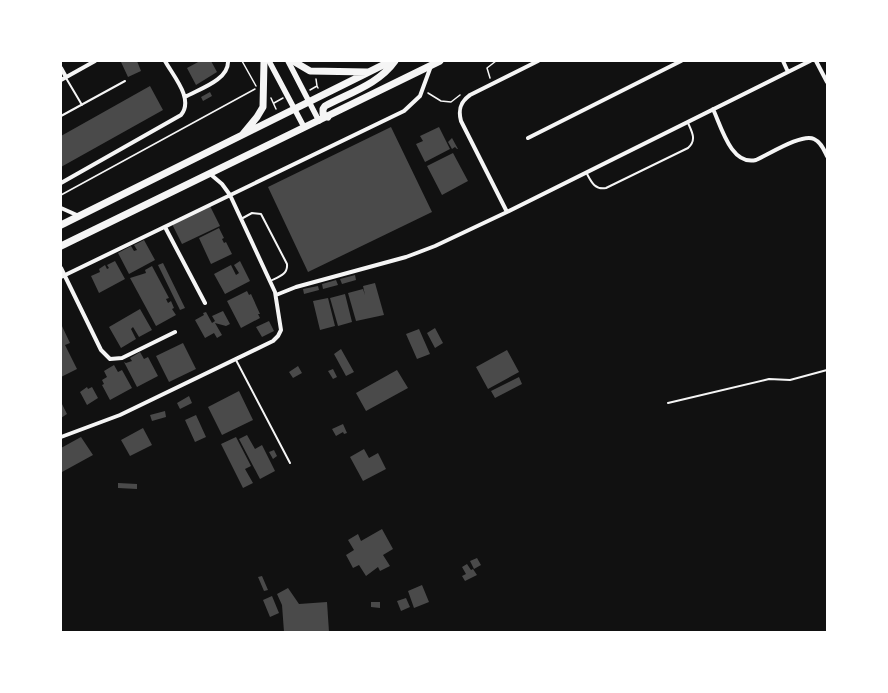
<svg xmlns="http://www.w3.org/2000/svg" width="888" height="693" font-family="Ubuntu,sans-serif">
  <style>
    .building { fill: #4a4a4a }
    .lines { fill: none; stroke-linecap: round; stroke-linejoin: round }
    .path { stroke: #f5f5f5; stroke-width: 1.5 }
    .service { stroke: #f5f5f5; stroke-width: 2 }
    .minor { stroke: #f5f5f5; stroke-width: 4 }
    .tertiary { stroke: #f5f5f5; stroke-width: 5.5 }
    .primary { stroke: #f5f5f5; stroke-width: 7 }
  </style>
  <rect width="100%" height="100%" fill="#111"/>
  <!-- building -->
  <path class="building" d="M 123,61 L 137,61 L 141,71 L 128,77 L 121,62 Z
    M 200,61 L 211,61 L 217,72 L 196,85 L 187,68 Z
    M 150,86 L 163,110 L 61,167 L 61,136 Z
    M 210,92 L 212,96 L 203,101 L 201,97 Z
    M 391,127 L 432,212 L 308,272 L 268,187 Z
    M 439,127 L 450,149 L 425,162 L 416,144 L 423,141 L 420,136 Z
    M 452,138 L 458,149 L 457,149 L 455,147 L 452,149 L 448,142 Z
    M 453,153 L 468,181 L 442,195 L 427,166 Z
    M 210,206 L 220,226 L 182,244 L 172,224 Z
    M 219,228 L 224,238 L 222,239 L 224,243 L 226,242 L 232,254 L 211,264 L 199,238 Z
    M 144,240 L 155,260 L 129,274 L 118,253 L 131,246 L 134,251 L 137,250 L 134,245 Z
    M 115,261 L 125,279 L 99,293 L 91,276 L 100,272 L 99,269 L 105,265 L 107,269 L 109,268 L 107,265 Z
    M 240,261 L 250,281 L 225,294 L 214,274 L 231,265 L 236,275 L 239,273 L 234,265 Z
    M 163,263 L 185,308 L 180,310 L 158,265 Z
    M 152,266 L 169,298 L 166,299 L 168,303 L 171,301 L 174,308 L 172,309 L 176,315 L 156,326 L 130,278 L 146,273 L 145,270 Z
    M 355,275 L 356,280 L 342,284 L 340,279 Z
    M 336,280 L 338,285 L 323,289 L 322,284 Z
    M 375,283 L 384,315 L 356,321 L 348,293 L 363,289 L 365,295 L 363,286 Z
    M 318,286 L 319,290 L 304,294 L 303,289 Z
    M 247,291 L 249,295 L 251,294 L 260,314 L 258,314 L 260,318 L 241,328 L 227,301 Z
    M 345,294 L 352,322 L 338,326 L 330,298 Z
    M 328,298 L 335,326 L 320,330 L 313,301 Z
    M 140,309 L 152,330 L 139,337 L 133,327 L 131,329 L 136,339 L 121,348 L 109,327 Z
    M 223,311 L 230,324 L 226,326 L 215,323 L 222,335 L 217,338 L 214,333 L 205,338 L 195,320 L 204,315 L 203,313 L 206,312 L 212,323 L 215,321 L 212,316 Z
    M 269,321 L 274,331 L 262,337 L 256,327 Z
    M 61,324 L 70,343 L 65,345 L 77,369 L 61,377 Z
    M 435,328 L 443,343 L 435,348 L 427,333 Z
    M 419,329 L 430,354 L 417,359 L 406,334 Z
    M 183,343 L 196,369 L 169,382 L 156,356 Z
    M 341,349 L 354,372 L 346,376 L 334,354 Z
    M 507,350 L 519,372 L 488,389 L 476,367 Z
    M 140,352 L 144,359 L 148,357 L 158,376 L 137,387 L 124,362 L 126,363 L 132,361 L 130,358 Z
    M 114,365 L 118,372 L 122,370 L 132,388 L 110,400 L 102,385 L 104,384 L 102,380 L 107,377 L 104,371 Z
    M 298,366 L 302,373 L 293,378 L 289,372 Z
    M 333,369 L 337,377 L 333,379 L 328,371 Z
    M 397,370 L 408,388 L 366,411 L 356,393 Z
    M 519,377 L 522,384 L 495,398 L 491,391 Z
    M 87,387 L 88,389 L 92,387 L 98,398 L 87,405 L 80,392 Z
    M 239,391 L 253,420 L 222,435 L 208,407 Z
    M 189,396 L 192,403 L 180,409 L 177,403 Z
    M 61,402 L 67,414 L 61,418 Z
    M 165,411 L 166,417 L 152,421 L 150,415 Z
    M 196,415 L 206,437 L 195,442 L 185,420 Z
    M 343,424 L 347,433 L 344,434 L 343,432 L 336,436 L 332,429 Z
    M 143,428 L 152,445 L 130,456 L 121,440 Z
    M 247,435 L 255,449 L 262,445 L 275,471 L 260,479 L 239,439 Z
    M 81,437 L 93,455 L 62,472 L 61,448 Z
    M 236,437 L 251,466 L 245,469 L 253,483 L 243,488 L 221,444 Z
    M 364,449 L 369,458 L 378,453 L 386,469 L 363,481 L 350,457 Z
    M 274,450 L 277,456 L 273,459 L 269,452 Z
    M 118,483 L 137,484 L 137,489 L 118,488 Z
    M 382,529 L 393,549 L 383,555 L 390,566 L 380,571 L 378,567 L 366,576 L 359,565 L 353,568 L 346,555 L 354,550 L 348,540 L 358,534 L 361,541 Z
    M 477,558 L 481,565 L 474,569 L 470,561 Z
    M 467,564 L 471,570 L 473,569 L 477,575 L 465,581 L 462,576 L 466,574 L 462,567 Z
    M 262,576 L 268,590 L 264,591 L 258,577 Z
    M 422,585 L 429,602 L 414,608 L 408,591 Z
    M 288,588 L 299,604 L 327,602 L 329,632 L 284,632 L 282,605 L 277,594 Z
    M 272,596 L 279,613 L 270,617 L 263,600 Z
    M 406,598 L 410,607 L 401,611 L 397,601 Z
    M 371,602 L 380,602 L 380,608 L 371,607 Z"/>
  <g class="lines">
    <!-- path -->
    <path class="path" d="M 242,61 L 256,86
      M 490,78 L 487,68 L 496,61
      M 316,79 L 317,86
      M 310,90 L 317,86 L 318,88
      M 428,93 L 441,101 L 451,102 L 460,95
      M 271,98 L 276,109
      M 274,103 L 283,98
      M 61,195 L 255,89"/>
    <!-- service -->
    <path class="service" d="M 66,78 L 82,105
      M 61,116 L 125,81
      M 586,172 C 591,181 594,190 606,188 L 688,148 C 697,140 692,132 688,123
      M 241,219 L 252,213 L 261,214 L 287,264 C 288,275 278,277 270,281
      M 236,360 L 290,463
      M 668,403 L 769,379 L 790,380 L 827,370"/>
    <!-- minor -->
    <path class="minor" d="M 783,61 L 788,72
      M 816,61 L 827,82
      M 61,68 L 66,77
      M 61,80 L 95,61
      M 185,97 C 199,89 229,80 228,61
      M 713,109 C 721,126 731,166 756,160 C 768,155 802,133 814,139 C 821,142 824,150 827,156
      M 528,138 L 681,61
      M 61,183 L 181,115 C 194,99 174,77 165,61
      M 61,208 L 79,216
      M 507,212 L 461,121 C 458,110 460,102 470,95 L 538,61
      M 165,227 L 205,303
      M 61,268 L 101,350 L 110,359 L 122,358 L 175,332
      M 61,277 L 404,111 L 420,96 L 431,66
      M 276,295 L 296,287 L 406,257 L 435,246 L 507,212 L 810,61
      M 61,437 L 120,415 L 273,341 L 278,336 L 281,330 L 275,292 L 230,195 L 222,184 L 209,173"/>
    <!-- tertiary -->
    <path class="tertiary" d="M 269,61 L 304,127
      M 288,61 L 319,121"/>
    <!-- primary -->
    <path class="primary" d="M 293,61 L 310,71 L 367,72
      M 328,117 L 323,114 L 323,109 L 325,106 C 349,93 379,84 395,61
      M 243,134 L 257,117 L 263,107 L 264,61
      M 61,225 L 391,61
      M 61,246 L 440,61"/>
  </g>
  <!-- border -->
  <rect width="888" height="693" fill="none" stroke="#ffffff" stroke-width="124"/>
</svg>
